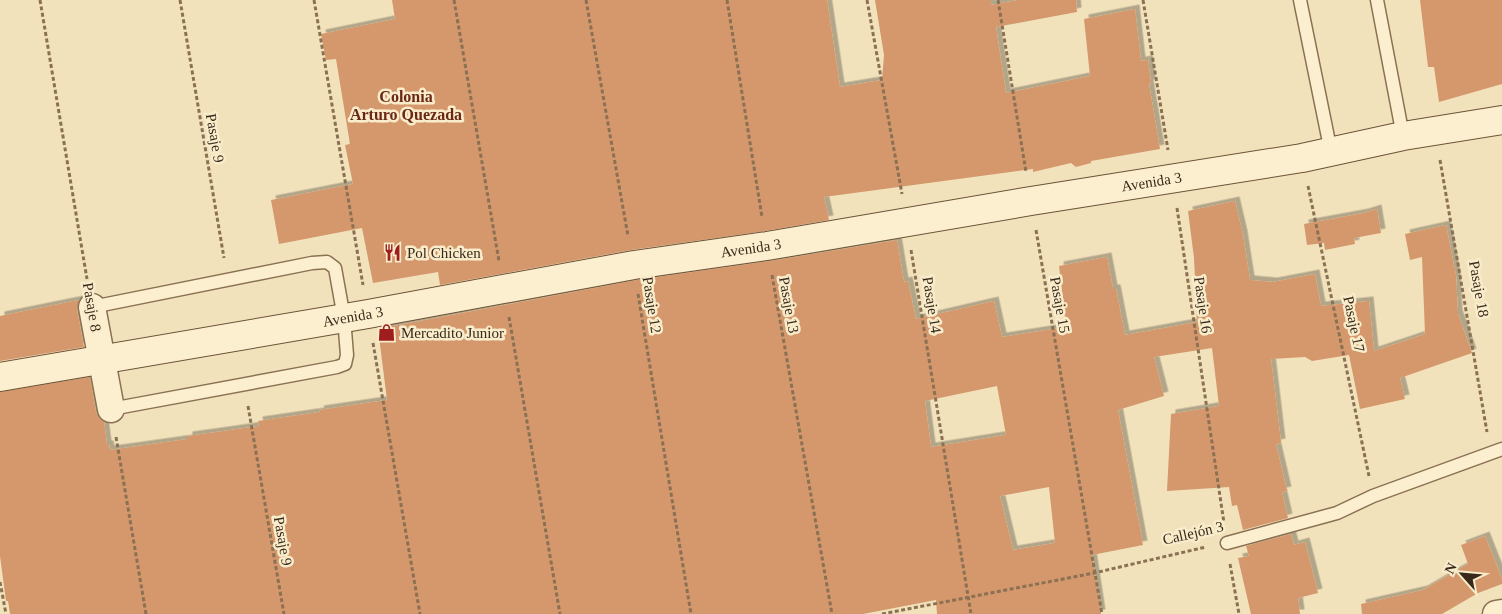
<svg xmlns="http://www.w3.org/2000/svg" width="1502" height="614" font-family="'Times New Roman',serif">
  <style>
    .building { fill: #d5986c; fill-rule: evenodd; filter: url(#shadow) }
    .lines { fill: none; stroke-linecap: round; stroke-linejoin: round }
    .lane-casing { stroke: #8b7153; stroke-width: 15 }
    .street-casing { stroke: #8b7153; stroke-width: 29 }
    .secondary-casing { stroke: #6d5237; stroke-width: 30 }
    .path { stroke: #8b7153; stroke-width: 3; stroke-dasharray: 4 2.5; stroke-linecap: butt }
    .lane { stroke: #fcefcf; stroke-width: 12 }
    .street { stroke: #fcefcf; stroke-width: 26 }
    .secondary { stroke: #fcefcf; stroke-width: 28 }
    .labels { text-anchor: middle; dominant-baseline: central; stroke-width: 5; stroke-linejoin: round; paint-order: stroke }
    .street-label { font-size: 15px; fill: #38291a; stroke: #f9eccb }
    .poi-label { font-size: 15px; fill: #38291a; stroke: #f9eccb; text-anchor: start }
    .neighbourhood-label { font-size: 16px; font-weight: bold; fill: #6a2715; stroke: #f9eccb }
  </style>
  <defs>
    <filter id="shadow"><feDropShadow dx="4.5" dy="-4.5" stdDeviation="0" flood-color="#0004"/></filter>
  </defs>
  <rect width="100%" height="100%" fill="#f2e2bb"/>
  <!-- building -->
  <path class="building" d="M 392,0 L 827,0 L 840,87 L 882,80 L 884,55 L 875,0 L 991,0 L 991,5 L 1018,0 L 1076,0 L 1077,12 L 996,27 L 1006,93 L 1090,76 L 1084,19 L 1135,9 L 1141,61 L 1148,60 L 1151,83 L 1149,84 L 1160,149 L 1091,161 L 1091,163 L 1076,167 L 1071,163 L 1033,172 L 1033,169 L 824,197 L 829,220 L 765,231 L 631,250 L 440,285 L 438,272 L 373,283 L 362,228 L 279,244 L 271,200 L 353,184 L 345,145 L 350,144 L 336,59 L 326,60 L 321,34 L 395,19 Z
    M 1420,0 L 1502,0 L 1502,84 L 1439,102 L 1434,67 L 1428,67 Z
    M 1235,201 L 1243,235 L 1250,280 L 1273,282 L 1315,274 L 1321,306 L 1369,301 L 1374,351 L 1425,334 L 1422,257 L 1410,260 L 1405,234 L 1446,225 L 1456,276 L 1458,314 L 1472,353 L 1400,378 L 1405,399 L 1360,409 L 1349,355 L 1312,361 L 1305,357 L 1271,359 L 1281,443 L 1276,444 L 1287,491 L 1282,492 L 1288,518 L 1243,530 L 1237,505 L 1232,506 L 1229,487 L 1167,491 L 1171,414 L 1219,406 L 1212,348 L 1154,357 L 1164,396 L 1118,410 L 1143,545 L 1092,555 L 1101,614 L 937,614 L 936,600 L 863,614 L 10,614 L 8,601 L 6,601 L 0,556 L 0,392 L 90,377 L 96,412 L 99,418 L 104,422 L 107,445 L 109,445 L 110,450 L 188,439 L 188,436 L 259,426 L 258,421 L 320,412 L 319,410 L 387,400 L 378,329 L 637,280 L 770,261 L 897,240 L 904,282 L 908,281 L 916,319 L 994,301 L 1002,337 L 1066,327 L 1059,266 L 1107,257 L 1113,289 L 1116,289 L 1125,335 L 1197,322 L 1194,258 L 1188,211 ZM 997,386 L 1006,435 L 931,447 L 925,401 ZM 1049,487 L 1055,543 L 1013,550 L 1000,496 Z
    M 1377,209 L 1381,233 L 1354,238 L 1355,244 L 1325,250 L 1324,243 L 1307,245 L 1304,224 L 1364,213 Z
    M 79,300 L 77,310 L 84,347 L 0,361 L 0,316 Z
    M 1291,534 L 1294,545 L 1305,542 L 1318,593 L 1298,598 L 1300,614 L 1251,614 L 1238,558 L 1249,556 L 1246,546 Z
    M 1485,536 L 1502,579 L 1502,584 L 1478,593 L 1442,614 L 1362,614 L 1361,604 L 1423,590 L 1468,564 L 1461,545 Z"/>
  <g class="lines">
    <defs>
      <path id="lane" d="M 1300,0 L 1331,152
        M 1377,0 L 1403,136
        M 92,307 L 312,263 L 327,262 L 335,268 L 344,318 L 347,355 L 345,364 L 337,367 L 111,409
        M 1227,543 L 1337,513 L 1373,496 L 1502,449"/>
      <path id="street" d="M 92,307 L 111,409
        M 1496,614 L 1502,613"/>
      <g id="secondary">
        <path id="s1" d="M 0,377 L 368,314 L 634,265 L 767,246 L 1031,201 L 1302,158 L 1403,136 L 1502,120"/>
      </g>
    </defs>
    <!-- lane casing -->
    <use href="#lane" class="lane-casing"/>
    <!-- street casing -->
    <use href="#street" class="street-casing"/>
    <!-- secondary casing -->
    <use href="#secondary" class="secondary-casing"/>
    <!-- path -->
    <path class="path" d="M 40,0 L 87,279
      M 180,0 L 224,258
      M 314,0 L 363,285
      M 454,0 L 499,261
      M 586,0 L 628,236
      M 727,0 L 762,217
      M 867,0 L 902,194
      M 998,0 L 1026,172
      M 1143,0 L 1168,150
      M 1440,160 L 1487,432
      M 1308,186 L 1369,476
      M 1177,208 L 1224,523
      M 1036,230 L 1102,614
      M 911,250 L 971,614
      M 772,275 L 832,614
      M 638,294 L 691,614
      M 509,317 L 560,614
      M 373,343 L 420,614
      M 248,406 L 284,614
      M 116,437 L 146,614
      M 1230,564 L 1239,614
      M 0,582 L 6,614
      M 882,614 L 1094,573 L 1206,547"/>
    <!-- lane -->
    <use href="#lane" class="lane"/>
    <!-- street -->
    <use href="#street" class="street"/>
    <!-- secondary -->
    <use href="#secondary" class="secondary"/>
  </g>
  <!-- icons -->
  <defs>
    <symbol id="restaurant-bare" viewBox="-9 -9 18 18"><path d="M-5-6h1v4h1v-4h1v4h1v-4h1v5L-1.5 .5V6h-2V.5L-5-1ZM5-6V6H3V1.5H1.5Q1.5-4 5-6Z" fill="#a01d1d" stroke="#f9eccb" stroke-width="2.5" paint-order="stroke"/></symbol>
    <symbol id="shop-bare" viewBox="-9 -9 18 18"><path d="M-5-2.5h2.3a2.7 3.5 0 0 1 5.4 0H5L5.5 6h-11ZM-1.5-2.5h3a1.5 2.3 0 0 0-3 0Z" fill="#a01d1d" stroke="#f9eccb" stroke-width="2.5" paint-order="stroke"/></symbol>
  </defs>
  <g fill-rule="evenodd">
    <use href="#restaurant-bare" x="380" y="240" width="25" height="25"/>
    <use href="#shop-bare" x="374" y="320" width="25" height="25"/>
  </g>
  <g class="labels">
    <!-- street labels -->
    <g class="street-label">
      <text transform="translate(215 138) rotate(80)">Pasaje 9</text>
      <text stroke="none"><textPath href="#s1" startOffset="1168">Avenida 3</textPath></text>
      <text stroke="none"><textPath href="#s1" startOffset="762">Avenida 3</textPath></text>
      <text transform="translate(1479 289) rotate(80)">Pasaje 18</text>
      <text transform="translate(652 305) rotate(81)">Pasaje 12</text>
      <text transform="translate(789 305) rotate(80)">Pasaje 13</text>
      <text transform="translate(932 305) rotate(81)">Pasaje 14</text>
      <text transform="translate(1060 305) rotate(80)">Pasaje 15</text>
      <text transform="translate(1203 305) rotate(82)">Pasaje 16</text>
      <text transform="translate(92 307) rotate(80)">Pasaje 8</text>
      <text stroke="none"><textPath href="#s1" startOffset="358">Avenida 3</textPath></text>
      <text transform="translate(1354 324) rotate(78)">Pasaje 17</text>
      <text transform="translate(1193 533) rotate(-13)">Callejón 3</text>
      <text transform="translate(283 541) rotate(80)">Pasaje 9</text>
    </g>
    <!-- poi labels -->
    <g class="poi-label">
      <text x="407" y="253">Pol Chicken</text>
      <text x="401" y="333">Mercadito Junior</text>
    </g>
    <!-- neighbourhood labels -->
    <g class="neighbourhood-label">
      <text x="406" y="96">Colonia<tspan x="406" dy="18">Arturo Quezada</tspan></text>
    </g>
  </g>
  <!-- north arrow -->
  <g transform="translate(1462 574) rotate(297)" stroke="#f9eccb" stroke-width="4" paint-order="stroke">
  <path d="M0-4L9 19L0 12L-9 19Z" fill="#38291a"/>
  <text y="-8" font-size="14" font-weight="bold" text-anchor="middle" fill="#38291a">N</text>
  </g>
</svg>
